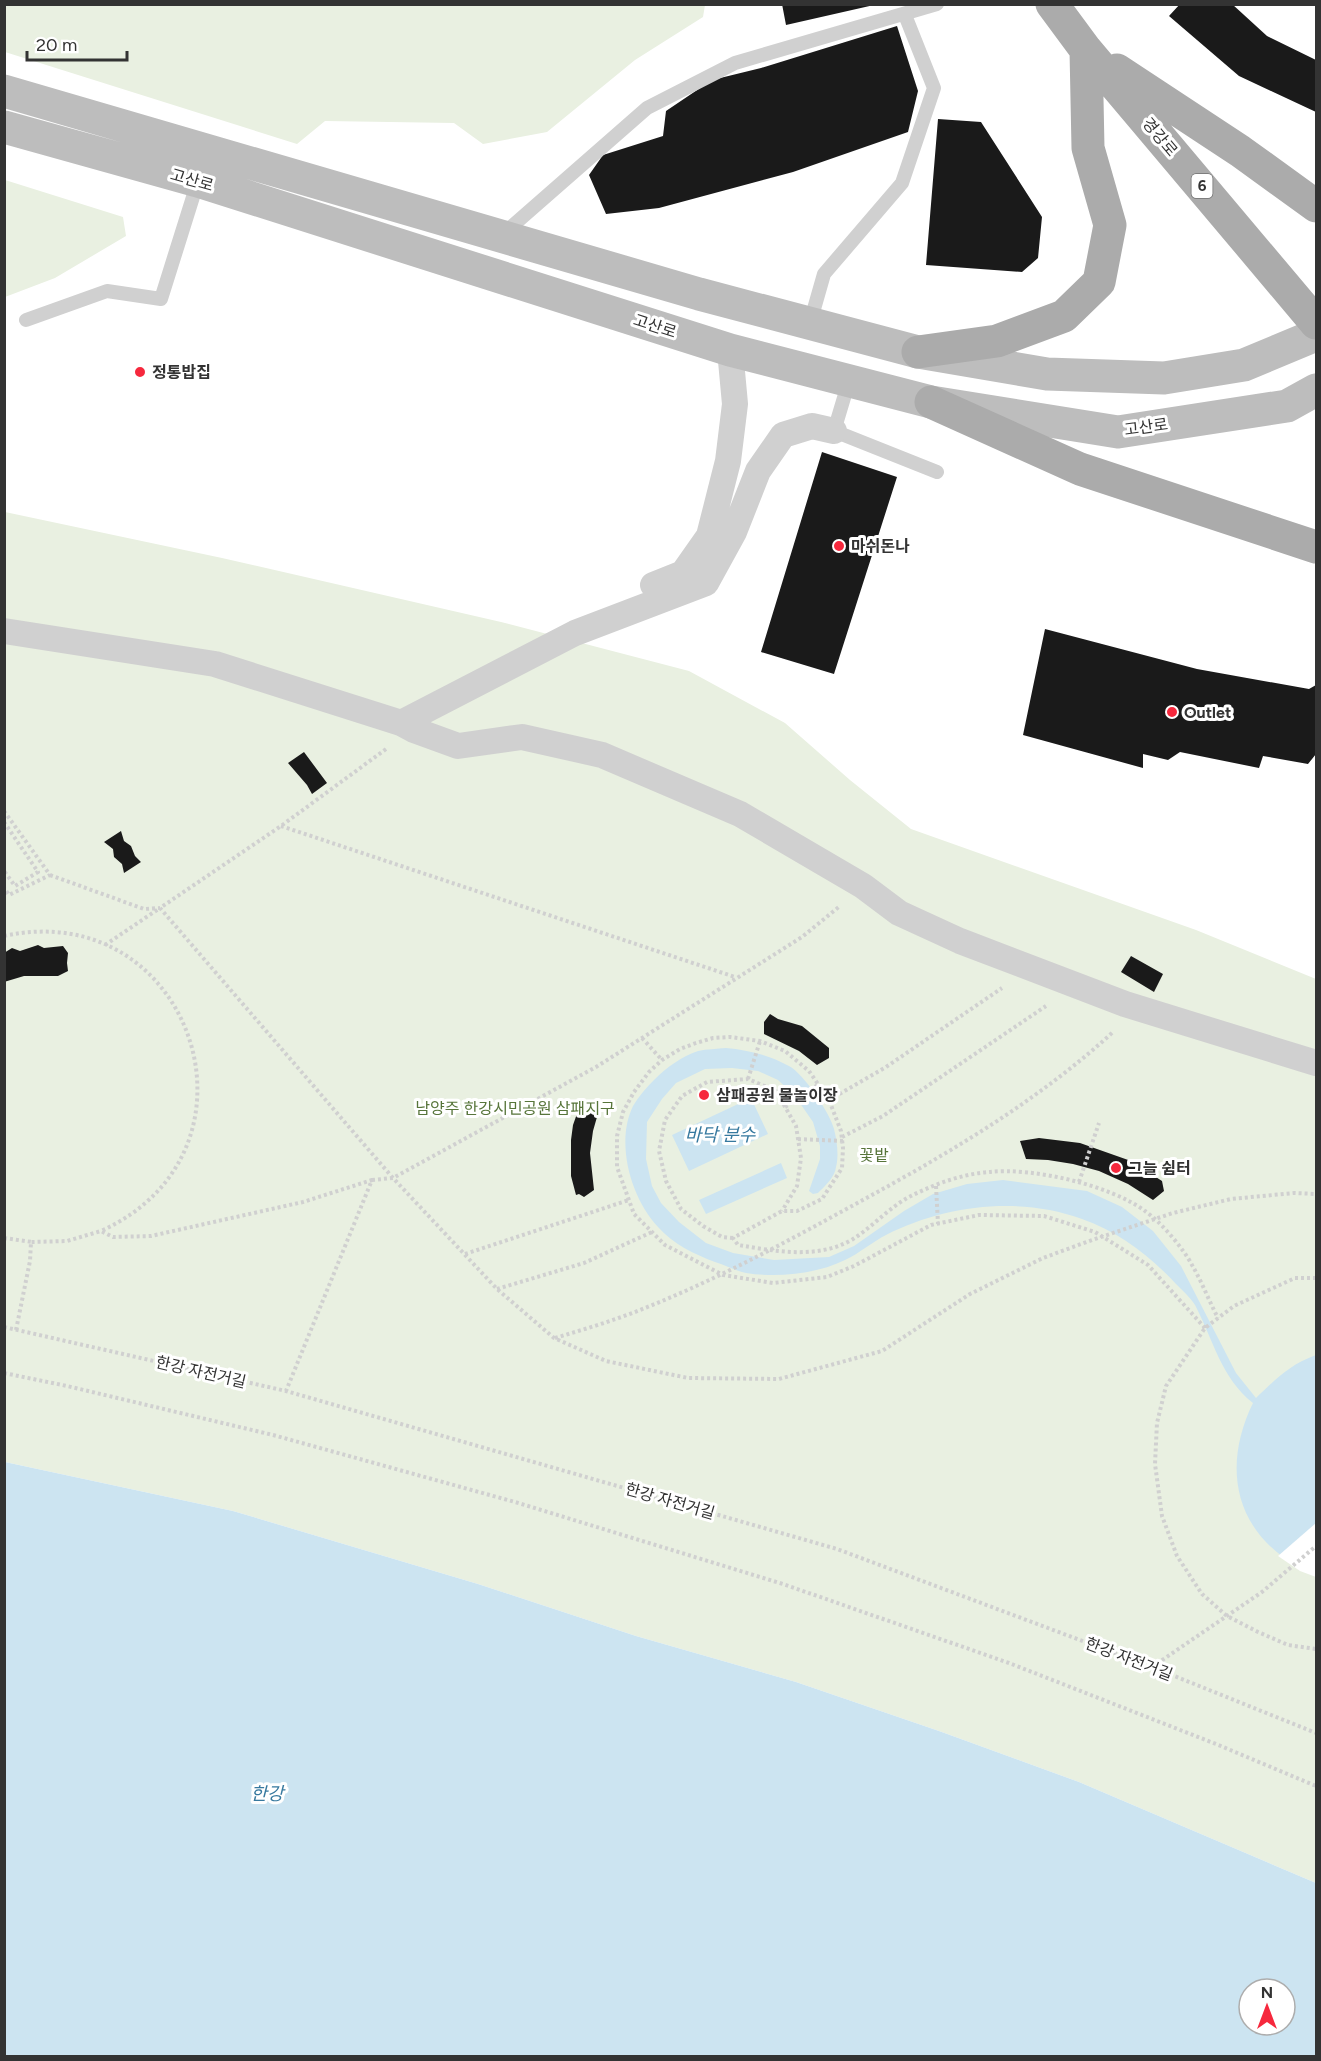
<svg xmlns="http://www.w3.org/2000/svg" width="1321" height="2061" font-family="Figtree,'Noto Sans KR',sans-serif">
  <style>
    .green { fill: #e9f0e1 }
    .water { fill: #cce4f1; fill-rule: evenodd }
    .pier { fill: #fff }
    .building { fill: #1a1a1a }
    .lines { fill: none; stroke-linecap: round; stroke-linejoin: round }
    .path { stroke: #d0d0d0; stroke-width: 4; stroke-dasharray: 3 3; stroke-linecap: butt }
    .lane { stroke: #d0d0d0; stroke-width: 14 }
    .street { stroke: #d0d0d0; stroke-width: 26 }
    .secondary { stroke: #bdbdbd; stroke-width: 33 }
    .primary { stroke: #ababab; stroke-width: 33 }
    .poi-dot { fill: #f6283d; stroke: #fff; stroke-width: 2 }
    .labels { text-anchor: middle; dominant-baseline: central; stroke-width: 6; stroke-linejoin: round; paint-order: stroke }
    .shield { fill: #fff; stroke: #707070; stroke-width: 1.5 }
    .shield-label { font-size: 15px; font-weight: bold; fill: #333 }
    .street-label { font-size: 16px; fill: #333; stroke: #fff }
    .poi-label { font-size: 16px; font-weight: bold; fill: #333; stroke: #fff; text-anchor: start }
    .park-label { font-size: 16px; fill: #57753a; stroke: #fff }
    .water-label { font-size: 18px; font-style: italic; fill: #37799f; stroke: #fff }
  </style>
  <rect width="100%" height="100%" fill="#fff"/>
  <!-- green -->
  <path class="green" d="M 4,5 L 5,4 L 705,5 L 703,17 L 635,60 L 547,132 L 483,144 L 454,123 L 325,121 L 297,144 L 5,52 Z
    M 5,180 L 123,217 L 126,236 L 55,278 L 5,297 Z
    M 5,512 L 222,558 L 501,622 L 689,671 L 785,723 L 850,780 L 911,829 L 1196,930 L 1316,979 L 1316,1883 L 1079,1782 L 939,1731 L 796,1682 L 636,1636 L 478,1584 L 233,1511 L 5,1462 Z"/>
  <!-- water -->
  <path class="water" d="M 726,1048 C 748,1050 769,1055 789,1066 C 804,1074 830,1113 834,1129 C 837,1141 839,1155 836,1167 C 835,1177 825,1186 818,1193 L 813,1194 L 809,1191 L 820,1159 L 820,1146 L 813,1122 L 795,1096 L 778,1080 L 758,1071 L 732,1068 L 705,1069 L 676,1083 L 662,1099 L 647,1122 L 646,1159 L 652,1186 L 661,1203 L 679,1222 L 706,1243 L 733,1253 L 774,1260 L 829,1257 L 854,1246 L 904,1211 L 933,1194 L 967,1184 L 1003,1180 L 1087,1191 L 1122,1207 L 1153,1231 L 1181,1266 L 1236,1373 L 1256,1398 C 1277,1378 1289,1365 1316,1355 L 1316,1574 C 1306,1568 1293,1564 1283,1557 C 1230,1518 1226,1458 1253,1403 C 1221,1378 1213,1339 1195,1305 C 1190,1297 1182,1290 1176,1284 C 1149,1255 1119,1232 1082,1219 C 1019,1196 945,1205 886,1235 C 872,1242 860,1253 845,1260 C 817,1274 777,1278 746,1273 C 736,1271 725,1265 715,1262 C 694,1254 673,1244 658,1227 C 631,1198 615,1143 633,1106 C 639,1096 646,1088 654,1080 C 666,1068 682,1056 698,1051 C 707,1049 717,1049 726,1048 Z
    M 751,1098 L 768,1134 L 689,1171 L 672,1135 Z
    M 781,1163 L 787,1178 L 706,1214 L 699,1200 Z
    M 5,1462 L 233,1511 L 478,1584 L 636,1636 L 796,1682 L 939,1731 L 1079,1782 L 1316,1883 L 1316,2056 L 5,2056 ZM 1249,1989 L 1285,1989 L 1285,2025 L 1249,2025 Z"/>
  <!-- pier -->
  <path class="pier" d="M 1316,1523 L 1316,1577 L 1300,1571 L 1278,1556 Z"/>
  <!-- building -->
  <path class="building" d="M 782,4 L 874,4 L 874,5 L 786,25 Z
    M 1180,4 L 1232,4 L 1267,36 L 1316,60 L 1316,112 L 1239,76 L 1169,16 Z
    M 897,26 L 918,91 L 908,132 L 793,172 L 659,208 L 606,214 L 589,175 L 603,155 L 663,136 L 666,111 L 712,80 L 761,68 Z
    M 938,119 L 981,122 L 1042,217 L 1038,258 L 1022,272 L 926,265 Z
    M 822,452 L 897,477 L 834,674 L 761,652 Z
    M 1045,629 L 1197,669 L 1309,689 L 1316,685 L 1316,754 L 1308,764 L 1263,756 L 1259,768 L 1180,752 L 1168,760 L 1143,754 L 1143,768 L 1023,735 Z
    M 304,752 L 327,783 L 312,794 L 307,785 L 288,763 Z
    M 121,831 L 124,841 L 131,846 L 135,856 L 141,862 L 124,873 L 122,864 L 114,857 L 113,849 L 104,842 Z
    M 38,945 L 44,948 L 63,946 L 68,953 L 67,963 L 68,971 L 58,976 L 24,976 L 4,982 L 4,953 L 12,948 L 20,951 Z
    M 1131,956 L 1163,974 L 1154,992 L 1121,972 Z
    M 770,1014 L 778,1019 L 802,1026 L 829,1048 L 829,1058 L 817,1065 L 799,1051 L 764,1034 L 764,1022 Z
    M 579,1108 L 583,1110 L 587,1108 L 597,1117 L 593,1131 L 590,1153 L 594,1190 L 584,1197 L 579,1194 L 576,1195 L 571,1176 L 571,1140 L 573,1125 Z
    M 1039,1138 L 1080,1143 L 1131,1161 L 1162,1181 L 1164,1191 L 1153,1200 L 1128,1184 L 1099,1171 L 1073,1164 L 1048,1160 L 1026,1159 L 1020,1141 Z"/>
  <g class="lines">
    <!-- path -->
    <path class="path" d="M 386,749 L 281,826 L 160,908 L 393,1178 L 497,1289 L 554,1338 L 606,1361 L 688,1378 L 779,1379 L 882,1351 L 970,1294 L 1043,1258 L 1092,1240 L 1173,1213 L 1231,1199 L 1294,1193 L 1316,1194
      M 4,811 L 50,875 L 9,895 L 4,888
      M 4,822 L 38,872 L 15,886 L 4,871
      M 281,826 L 735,977
      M 50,875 L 144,909 L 160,908
      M 4,936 C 191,895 278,1151 101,1231
      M 105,945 L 160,908
      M 642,1038 L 662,1060
      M 748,1079 L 760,1041
      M 829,1100 L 886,1067 L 1002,988
      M 785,1107 L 819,1084
      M 842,1137 L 883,1116 L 1046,1006
      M 798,1139 L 843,1141
      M 372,1180 L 393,1178 L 596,1067 L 802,937 L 840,906
      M 1079,1182 L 1099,1123
      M 936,1186 L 938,1224
      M 4,1238 L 32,1242
      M 733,1238 L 722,1237 L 703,1226 L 681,1209 L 666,1181 L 659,1151 L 665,1120 L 682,1096 L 707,1082 L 748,1079 L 776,1091 L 796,1126 L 801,1158 L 797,1186 L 782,1211
      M 465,1254 L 629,1200
      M 1316,1278 L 1295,1278 L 1234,1306 L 1205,1328 L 1166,1386 L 1157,1423 L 1155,1464 L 1162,1516 L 1177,1556 L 1202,1594 L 1227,1616 L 1258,1632 L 1288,1645 L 1316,1649
      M 497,1289 L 584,1263 L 652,1232
      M 4,1327 L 286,1391 L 837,1549 L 1152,1667 L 1316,1733
      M 1205,1328 L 1148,1265 L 1095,1232 L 1044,1216 L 979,1215 L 931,1225 L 854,1266 L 827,1277 L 773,1283 L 723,1275 L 665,1245 L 634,1214 L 617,1167 L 617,1136 L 623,1112 L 634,1092 L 649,1072 L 662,1060 L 680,1049 L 696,1043 L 713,1038 L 730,1037 L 760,1041 L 785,1051 L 809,1071 L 829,1100 L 841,1131 L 843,1148 L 842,1168 L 822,1199 L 797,1211 L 782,1211 L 733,1238 L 738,1245 C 775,1251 818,1260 853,1239 C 872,1227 888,1209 907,1198 C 932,1185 961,1174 989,1172 C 1032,1167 1110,1185 1145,1211 C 1161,1222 1183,1248 1192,1265 C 1202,1282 1209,1301 1218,1318
      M 16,1330 L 30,1261 L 31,1242 L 67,1241 L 101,1231 L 113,1237 L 151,1236 L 303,1202 L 372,1180 L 286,1391
      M 555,1338 C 585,1329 616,1320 645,1308 C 720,1278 790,1240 861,1201 C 949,1153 1038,1101 1113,1032
      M 4,1373 L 67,1386 L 273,1435 L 515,1502 L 783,1584 L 1009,1663 L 1216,1744 L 1316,1786
      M 1152,1667 L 1262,1592 L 1316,1546"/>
    <!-- lane -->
    <path class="lane" d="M 502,235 L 647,108 L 735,63 L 937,4
      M 26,320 L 107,291 L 161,299 L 198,181
      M 810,323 L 824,274 L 902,183 L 934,88 L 905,15
      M 849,381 L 834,431 L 937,472"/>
    <!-- street -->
    <path class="street" d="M 653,585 L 683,573 L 709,536 L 728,461 L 735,404 L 730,350
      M 4,631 L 215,664 L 401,723 L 414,730 L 458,746 L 522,737 L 602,755 L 740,814 L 863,886 L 899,913 L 960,941 L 1125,1004 L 1316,1063
      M 401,723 L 575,633 L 706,583 L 734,532 L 758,471 L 783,435 L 812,426 L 834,431"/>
    <!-- secondary -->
    <path class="secondary" d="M 4,91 L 699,294 L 918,352 L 1047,374 L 1164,378 L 1244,365 L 1316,335
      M 4,127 L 198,181 L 730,350 L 931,402 L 1118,432 L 1287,406 L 1316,390"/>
    <!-- primary -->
    <path class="primary" d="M 1052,4 L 1086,50 L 1316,323
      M 1117,70 L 1240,151 L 1316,206
      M 918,352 L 997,341 L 1064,316 L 1099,282 L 1110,225 L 1088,148 L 1086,50
      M 931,402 L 1080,469 L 1316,547"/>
  </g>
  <!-- markers -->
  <g class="poi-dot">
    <circle cx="140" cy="372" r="6"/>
    <circle cx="839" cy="546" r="6"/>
    <circle cx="1172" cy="712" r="6"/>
    <circle cx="704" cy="1095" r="6"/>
    <circle cx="1116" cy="1168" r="6"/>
  </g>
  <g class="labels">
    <!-- shield labels -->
    <rect class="shield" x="1191.5" y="174" width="21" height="24" rx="4.5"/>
    <g class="shield-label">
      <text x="1202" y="186">6</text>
    </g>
    <!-- street labels -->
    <g class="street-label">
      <text transform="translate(1160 137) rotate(50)">경강로</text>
      <text transform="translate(192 180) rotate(16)">고산로</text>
      <text transform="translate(655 326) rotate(18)">고산로</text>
      <text transform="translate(1146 427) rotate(-8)">고산로</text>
      <text transform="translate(201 1372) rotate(13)">한강 자전거길</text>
      <text transform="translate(670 1501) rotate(16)">한강 자전거길</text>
      <text transform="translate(1129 1659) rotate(21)">한강 자전거길</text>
    </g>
    <!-- poi labels -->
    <g class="poi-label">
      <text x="152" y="372">정통밥집</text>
      <text x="851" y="546">마쉬돈나</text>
      <text x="1184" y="712">Outlet</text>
      <text x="716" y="1095">삼패공원 물놀이장</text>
      <text x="1128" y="1168">그늘 쉼터</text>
    </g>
    <!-- park labels -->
    <g class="park-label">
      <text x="515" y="1108">남양주 한강시민공원 삼패지구</text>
      <text x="874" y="1155">꽃밭</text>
    </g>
    <!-- water labels -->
    <g class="water-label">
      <text x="720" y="1135">바닥 분수</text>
      <text x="267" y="1794">한강</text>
    </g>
  </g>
  <!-- border -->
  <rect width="1321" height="2061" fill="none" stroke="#333333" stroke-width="12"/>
  <!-- north arrow -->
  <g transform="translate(1267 2007)"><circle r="28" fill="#ffffff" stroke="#adadad" stroke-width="1.5"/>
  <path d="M0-4.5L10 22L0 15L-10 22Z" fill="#f6283d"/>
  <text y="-9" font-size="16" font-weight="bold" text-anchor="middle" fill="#333333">N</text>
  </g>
  <!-- scale -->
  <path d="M27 51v9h100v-9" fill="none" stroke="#333333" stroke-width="3"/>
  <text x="36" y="51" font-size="18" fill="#333333" stroke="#ffffff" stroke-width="4.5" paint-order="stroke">20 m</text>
</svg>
